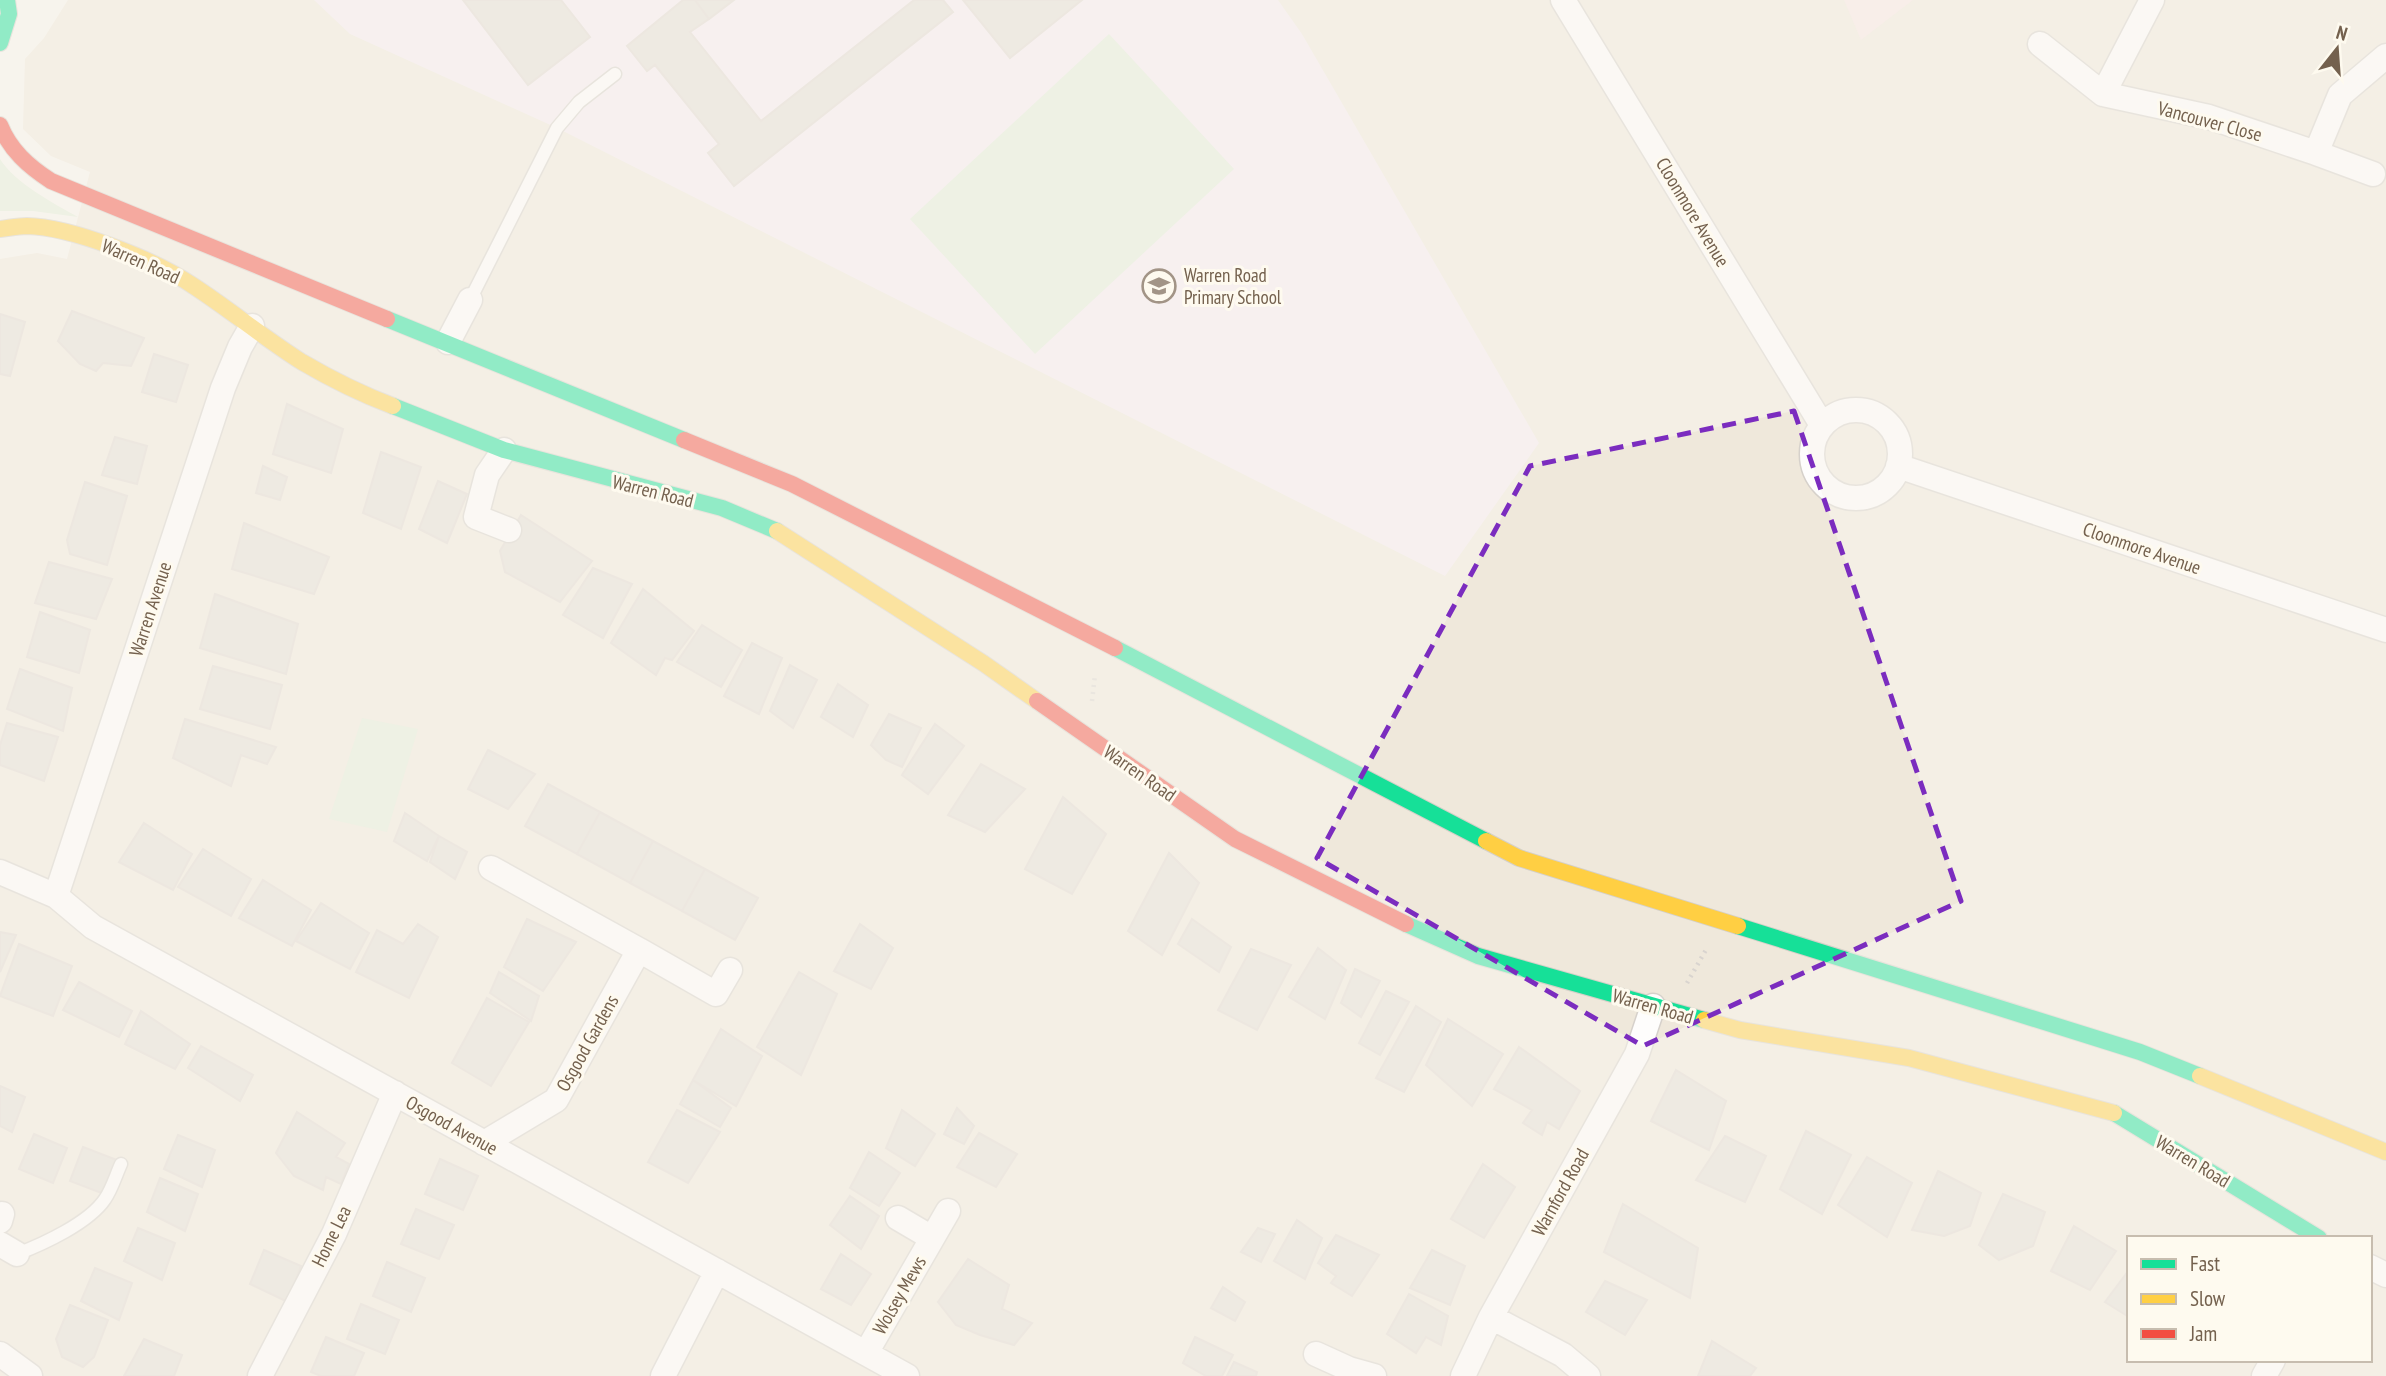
<svg xmlns="http://www.w3.org/2000/svg" width="2386" height="1376" font-family="'PT Sans Narrow',sans-serif">
  <style>
    .residential { fill: #efe8db; fill-rule: evenodd }
    .education { fill: #f5ecf2 }
    .medical { fill: #f8e7e4 }
    .green { fill: #e2edd9 }
    .building { fill: #e3ddd4; stroke: #dfd8d0; stroke-width: 2 }
    .lines { fill: none; stroke-linecap: round; stroke-linejoin: round }
    .lane-casing { stroke: #d6d1cb; stroke-width: 15 }
    .street-casing { stroke: #d6d1cb; stroke-width: 27 }
    .fast-casing { stroke: #d5d0c8; stroke-width: 18 }
    .slow-casing { stroke: #d5d0c8; stroke-width: 18 }
    .jam-casing { stroke: #d5d0c8; stroke-width: 18 }
    .path { stroke: #d9d4cf; stroke-width: 4.5; stroke-dasharray: 2 5; stroke-linecap: butt }
    .lane { stroke: #fefdfc; stroke-width: 12 }
    .street { stroke: #fefdfc; stroke-width: 24 }
    .fast { stroke: #16e098; stroke-width: 16 }
    .slow { stroke: #ffcf43; stroke-width: 16 }
    .jam { stroke: #f24e42; stroke-width: 16 }
    .marked { fill: none; stroke: #7b2cbf; stroke-width: 5; stroke-dasharray: 14 9; stroke-linejoin: round }
    .labels { text-anchor: middle; dominant-baseline: central; stroke-width: 6; stroke-linejoin: round; paint-order: stroke }
    .street-label { font-size: 19px; fill: #74614e; stroke: #fefaef }
    .poi-label { font-size: 19px; fill: #74614e; stroke: #fefaef; text-anchor: start }
  </style>
  <rect width="100%" height="100%" fill="#f7f4ed"/>
  <!-- residential -->
  <path class="residential" d="M 68,0 L 2386,0 L 2386,1376 L 0,1376 L 0,259 L 37,253 L 67,259 L 90,172 L 51,156 L 23,129 L 25,59 L 44,38 ZM 2129,1238 L 2370,1238 L 2370,1360 L 2129,1360 Z"/>
  <!-- education -->
  <path class="education" d="M 314,0 L 1278,0 L 1302,34 L 1539,443 L 1445,576 L 557,128 L 350,34 Z"/>
  <!-- medical -->
  <path class="medical" d="M 1844,0 L 1913,0 L 1861,40 Z"/>
  <!-- green -->
  <path class="green" d="M 1109,34 L 1234,169 L 1035,354 L 910,219 Z
    M 0,159 C 15,183 53,203 78,217 L 33,211 L 0,211 Z
    M 362,718 L 418,729 L 387,832 L 329,819 Z"/>
  <!-- building -->
  <path class="building" d="M 463,0 L 561,0 L 590,37 L 528,85 Z
    M 683,0 L 695,0 L 709,19 L 690,32 L 761,121 L 914,0 L 943,0 L 953,12 L 734,186 L 708,153 L 719,144 L 655,65 L 647,71 L 627,46 Z
    M 695,0 L 734,0 L 709,19 Z
    M 963,0 L 1082,0 L 1010,58 Z
    M 72,311 L 144,338 L 131,366 L 103,363 L 96,371 L 80,364 L 58,341 Z
    M 0,314 L 25,322 L 10,376 L 0,374 Z
    M 154,354 L 188,365 L 176,402 L 142,392 Z
    M 287,404 L 343,429 L 331,473 L 273,454 Z
    M 115,437 L 147,446 L 137,484 L 102,475 Z
    M 381,452 L 421,467 L 401,529 L 363,513 Z
    M 263,466 L 287,477 L 280,500 L 256,493 Z
    M 438,481 L 467,494 L 447,543 L 419,529 Z
    M 85,482 L 127,496 L 107,565 L 70,554 L 67,540 Z
    M 521,515 L 592,561 L 560,602 L 505,572 L 500,551 Z
    M 244,523 L 329,557 L 314,594 L 232,569 Z
    M 49,562 L 112,579 L 96,619 L 35,603 Z
    M 593,568 L 632,584 L 603,638 L 563,615 Z
    M 643,589 L 694,631 L 672,660 L 665,658 L 656,675 L 611,643 Z
    M 215,594 L 298,624 L 286,674 L 200,648 Z
    M 40,612 L 90,630 L 79,673 L 27,657 Z
    M 702,625 L 742,650 L 721,687 L 677,662 Z
    M 752,643 L 782,658 L 759,714 L 724,696 Z
    M 790,665 L 817,680 L 793,728 L 770,711 Z
    M 213,666 L 282,685 L 270,729 L 200,709 Z
    M 20,669 L 72,688 L 63,731 L 7,709 Z
    M 838,684 L 868,705 L 853,737 L 821,717 Z
    M 889,714 L 921,728 L 902,767 L 886,760 L 871,745 Z
    M 185,719 L 276,747 L 267,764 L 241,755 L 231,786 L 173,758 Z
    M 7,723 L 58,737 L 44,781 L 0,765 L 0,745 Z
    M 935,724 L 964,746 L 928,794 L 902,775 Z
    M 488,750 L 535,774 L 508,809 L 468,789 Z
    M 981,764 L 1025,789 L 985,832 L 948,815 Z
    M 548,784 L 600,812 L 577,854 L 525,826 Z
    M 1063,797 L 1106,834 L 1072,894 L 1025,869 Z
    M 600,812 L 653,841 L 630,883 L 577,854 Z
    M 405,813 L 439,836 L 427,861 L 394,841 Z
    M 144,823 L 192,854 L 173,890 L 119,862 Z
    M 439,836 L 467,852 L 455,879 L 430,862 Z
    M 653,841 L 705,869 L 682,911 L 630,883 Z
    M 203,849 L 251,879 L 231,916 L 178,887 Z
    M 1169,853 L 1199,883 L 1162,955 L 1128,931 Z
    M 705,869 L 758,898 L 735,940 L 682,911 Z
    M 263,880 L 311,910 L 292,946 L 239,918 Z
    M 321,903 L 369,933 L 350,969 L 296,941 Z
    M 527,919 L 576,942 L 543,991 L 504,967 Z
    M 1192,919 L 1231,947 L 1219,972 L 1178,944 Z
    M 418,924 L 438,937 L 409,998 L 356,972 L 377,930 L 403,944 Z
    M 860,924 L 893,948 L 871,989 L 834,971 Z
    M 0,932 L 16,935 L 0,972 Z
    M 19,944 L 72,966 L 53,1016 L 0,996 Z
    M 1318,948 L 1346,970 L 1325,1019 L 1289,997 Z
    M 1251,949 L 1291,965 L 1257,1030 L 1218,1010 Z
    M 1355,969 L 1380,981 L 1361,1017 L 1341,1003 Z
    M 499,972 L 539,996 L 531,1021 L 490,993 Z
    M 799,972 L 837,994 L 801,1075 L 757,1047 Z
    M 79,982 L 132,1011 L 119,1037 L 63,1010 Z
    M 1386,991 L 1409,1002 L 1380,1055 L 1359,1043 Z
    M 487,998 L 529,1022 L 491,1086 L 452,1063 Z
    M 1416,1006 L 1441,1022 L 1404,1092 L 1376,1078 Z
    M 141,1011 L 190,1044 L 175,1069 L 125,1044 Z
    M 1448,1019 L 1503,1054 L 1472,1106 L 1426,1065 Z
    M 721,1029 L 762,1056 L 736,1106 L 693,1080 Z
    M 201,1046 L 253,1075 L 240,1101 L 188,1068 Z
    M 1519,1047 L 1580,1091 L 1559,1129 L 1547,1122 L 1542,1135 L 1523,1123 L 1532,1110 L 1494,1089 Z
    M 1676,1070 L 1726,1101 L 1709,1150 L 1651,1121 Z
    M 693,1080 L 731,1108 L 720,1127 L 680,1104 Z
    M 0,1086 L 25,1097 L 12,1132 L 0,1126 Z
    M 957,1108 L 974,1126 L 964,1144 L 944,1134 Z
    M 677,1110 L 720,1132 L 688,1183 L 648,1162 Z
    M 902,1110 L 935,1134 L 915,1166 L 886,1148 Z
    M 297,1112 L 345,1143 L 336,1157 L 349,1164 L 341,1184 L 326,1177 L 323,1190 L 294,1176 L 276,1153 Z
    M 1806,1131 L 1851,1155 L 1822,1214 L 1780,1189 Z
    M 979,1133 L 1017,1154 L 996,1187 L 957,1167 Z
    M 34,1134 L 67,1148 L 53,1183 L 19,1169 Z
    M 178,1135 L 215,1150 L 202,1187 L 164,1169 Z
    M 1725,1136 L 1766,1156 L 1745,1202 L 1696,1180 Z
    M 83,1147 L 117,1160 L 104,1194 L 70,1181 Z
    M 869,1152 L 900,1173 L 879,1206 L 850,1188 Z
    M 1867,1157 L 1912,1183 L 1887,1237 L 1838,1205 Z
    M 440,1159 L 478,1176 L 463,1210 L 425,1194 Z
    M 1483,1164 L 1515,1187 L 1484,1238 L 1451,1219 Z
    M 1938,1171 L 1981,1193 L 1970,1226 L 1944,1236 L 1912,1230 Z
    M 160,1178 L 198,1194 L 185,1231 L 147,1212 Z
    M 2003,1194 L 2045,1212 L 2033,1246 L 1999,1260 L 1979,1245 Z
    M 850,1196 L 879,1216 L 861,1249 L 830,1225 Z
    M 1623,1204 L 1698,1248 L 1690,1298 L 1604,1252 Z
    M 416,1209 L 454,1225 L 439,1259 L 401,1244 Z
    M 1297,1220 L 1322,1238 L 1305,1279 L 1274,1261 Z
    M 2074,1226 L 2116,1251 L 2090,1290 L 2051,1271 Z
    M 138,1228 L 175,1243 L 162,1280 L 124,1261 Z
    M 1258,1228 L 1275,1234 L 1261,1262 L 1241,1252 Z
    M 1336,1235 L 1379,1255 L 1352,1296 L 1331,1283 L 1336,1276 L 1318,1263 Z
    M 264,1250 L 301,1266 L 288,1302 L 250,1284 Z
    M 1432,1250 L 1465,1266 L 1450,1305 L 1410,1288 Z
    M 841,1254 L 871,1274 L 851,1305 L 821,1289 Z
    M 968,1259 L 1009,1285 L 1002,1309 L 1032,1323 L 1014,1345 L 980,1335 L 956,1325 L 938,1302 Z
    M 387,1262 L 425,1278 L 411,1312 L 373,1296 Z
    M 95,1268 L 132,1283 L 119,1320 L 81,1301 Z
    M 2129,1270 L 2129,1317 L 2105,1302 Z
    M 1605,1281 L 1647,1300 L 1625,1335 L 1586,1312 Z
    M 1223,1287 L 1245,1302 L 1235,1321 L 1211,1308 Z
    M 1409,1294 L 1448,1316 L 1441,1345 L 1426,1337 L 1416,1353 L 1387,1334 Z
    M 361,1304 L 399,1320 L 385,1354 L 347,1339 Z
    M 70,1305 L 108,1320 L 94,1357 L 83,1367 L 62,1357 L 56,1339 Z
    M 326,1337 L 364,1353 L 354,1376 L 321,1376 L 311,1372 Z
    M 1195,1337 L 1233,1355 L 1222,1376 L 1206,1376 L 1183,1363 Z
    M 144,1339 L 182,1355 L 174,1376 L 124,1376 Z
    M 1712,1341 L 1756,1368 L 1750,1376 L 1698,1376 Z
    M 1234,1362 L 1257,1372 L 1256,1376 L 1227,1376 Z"/>
  <g class="lines">
    <defs>
      <path id="lane" d="M 470,300 L 557,128 L 579,102 L 615,74
        M 17,1254 C 43,1244 89,1223 105,1199 C 112,1189 116,1175 121,1164"/>
      <path id="street" d="M 1563,0 L 1822,425
        M 2040,44 L 2103,94 L 2209,117 L 2316,153 L 2340,95 L 2386,56
        M 2103,94 L 2152,0
        M 2316,153 L 2373,174
        M 448,342 L 470,300
        M1812 454a44 44 0 1 1 88 0a44 44 0 1 1-88 0Z
        M 504,450 L 487,475 L 476,517 L 509,530
        M 1898,466 L 2386,630
        M 0,872 L 56,896 L 93,927 L 907,1376
        M 56,896 L 223,388 L 240,347 L 252,326
        M 639,950 L 716,994 L 730,970
        M 484,1143 L 556,1100 L 639,950 L 491,868
        M 898,1218 L 932,1238
        M 0,1221 L 2,1214
        M 0,1244 L 17,1254
        M 2370,1267 L 2386,1275
        M 1491,1317 L 1563,1355 L 1588,1376
        M 866,1353 L 948,1211
        M 0,1354 L 30,1376
        M 1316,1354 L 1349,1369 L 1374,1376
        M 260,1376 L 334,1234 L 395,1093
        M 663,1376 L 717,1271
        M 1463,1376 L 1491,1317 L 1637,1054 L 1653,1006
        M 2264,1376 L 2273,1360"/>
      <path id="fast" d="M 0,43 L 9,14 L 7,0
        M 387,319 L 684,440
        M 393,406 L 504,450 L 722,508 L 777,531
        M 1115,648 L 1486,841
        M 1406,924 L 1478,956 L 1704,1020
        M 1738,926 L 2140,1052 L 2200,1076
        M 2114,1113 L 2319,1238"/>
      <path id="slow" d="M 0,229 C 9,228 18,226 27,226 C 72,227 155,260 192,285 C 229,309 264,338 302,362 C 331,379 361,394 393,406
        M 777,531 L 983,663 L 1037,701
        M 1486,841 L 1519,858 L 1738,926
        M 1704,1020 L 1740,1030 L 1909,1058 L 2114,1113
        M 2200,1076 L 2386,1152"/>
      <path id="jam" d="M 0,125 C 10,150 28,166 51,181 L 387,319
        M 684,440 L 792,484 L 1115,648
        M 1037,701 L 1235,839 L 1406,924"/>
    </defs>
    <!-- lane casing -->
    <use href="#lane" class="lane-casing"/>
    <!-- street casing -->
    <use href="#street" class="street-casing"/>
    <!-- fast casing -->
    <use href="#fast" class="fast-casing"/>
    <!-- slow casing -->
    <use href="#slow" class="slow-casing"/>
    <!-- jam casing -->
    <use href="#jam" class="jam-casing"/>
    <!-- path -->
    <path class="path" d="M 1092,701 L 1095,675
      M 1687,983 L 1707,948"/>
    <!-- lane -->
    <use href="#lane" class="lane"/>
    <!-- street -->
    <use href="#street" class="street"/>
    <!-- fast -->
    <use href="#fast" class="fast"/>
    <!-- slow -->
    <use href="#slow" class="slow"/>
    <!-- jam -->
    <use href="#jam" class="jam"/>
  </g>
  <!-- marked area -->
  <path d="M0 0H2386V1376H0ZM 1794,411 L 1961,901 L 1643,1046 L 1317,858 L 1530,466 Z" fill="#f7f4ed" fill-opacity=".55" fill-rule="evenodd"/>
  <path class="marked" d="M 1794,411 L 1961,901 L 1643,1046 L 1317,858 L 1530,466 Z"/>
  <!-- icons -->
  <defs>
    <symbol id="school-ring" viewBox="-11 -11 22 22"><circle r="9.5" fill="#fefaef" stroke="#a29486" stroke-width="1.5"/><path d="M0-5L7-2L0 1L-7-2ZM-4 1L0 2.5L4 1V4Q0 6-4 4Z" fill="#a29486"/></symbol>
  </defs>
  <g fill-rule="evenodd">
    <use href="#school-ring" x="1140" y="267" width="38" height="38"/>
  </g>
  <g class="labels">
    <!-- street labels -->
    <g class="street-label">
      <text transform="translate(2210 121) rotate(15)">Vancouver Close</text>
      <text transform="translate(1693 212) rotate(59)">Cloonmore Avenue</text>
      <text transform="translate(141 261) rotate(24)">Warren Road</text>
      <text transform="translate(653 491) rotate(14)">Warren Road</text>
      <text transform="translate(2142 548) rotate(19)">Cloonmore Avenue</text>
      <text transform="translate(150 609) rotate(-72)">Warren Avenue</text>
      <text transform="translate(1140 773) rotate(35)">Warren Road</text>
      <text transform="translate(1653 1006) rotate(16)">Warren Road</text>
      <text transform="translate(587 1043) rotate(-61)">Osgood Gardens</text>
      <text transform="translate(452 1125) rotate(29)">Osgood Avenue</text>
      <text transform="translate(2193 1161) rotate(31)">Warren Road</text>
      <text transform="translate(1560 1192) rotate(-61)">Warnford Road</text>
      <text transform="translate(331 1236) rotate(-64)">Home Lea</text>
      <text transform="translate(899 1295) rotate(-60)">Wolsey Mews</text>
    </g>
    <!-- poi labels -->
    <g class="poi-label">
      <text x="1184" y="275">Warren Road<tspan x="1184" dy="22">Primary School</tspan></text>
    </g>
  </g>
  <!-- legend -->
  <rect x="2127" y="1236" width="245" height="126" fill="#fefaef" stroke="#c7bdaf" stroke-width="2"/>
  <rect x="2141" y="1259" width="35" height="10" fill="#16e098" stroke="#c7bdaf" stroke-width="2"/>
  <text x="2190" y="1271" font-size="21" fill="#74614e">Fast</text>
  <rect x="2141" y="1294" width="35" height="10" fill="#ffcf43" stroke="#c7bdaf" stroke-width="2"/>
  <text x="2190" y="1306" font-size="21" fill="#74614e">Slow</text>
  <rect x="2141" y="1329" width="35" height="10" fill="#f24e42" stroke="#c7bdaf" stroke-width="2"/>
  <text x="2190" y="1341" font-size="21" fill="#74614e">Jam</text>
  <!-- north arrow -->
  <g transform="translate(2337 49) rotate(17)" stroke="#fefaef" stroke-width="5" paint-order="stroke">
  <path d="M0-5L12 26L0 18L-12 26Z" fill="#74614e"/>
  <text y="-10" font-size="19" font-weight="bold" text-anchor="middle" fill="#74614e">N</text>
  </g>
</svg>
